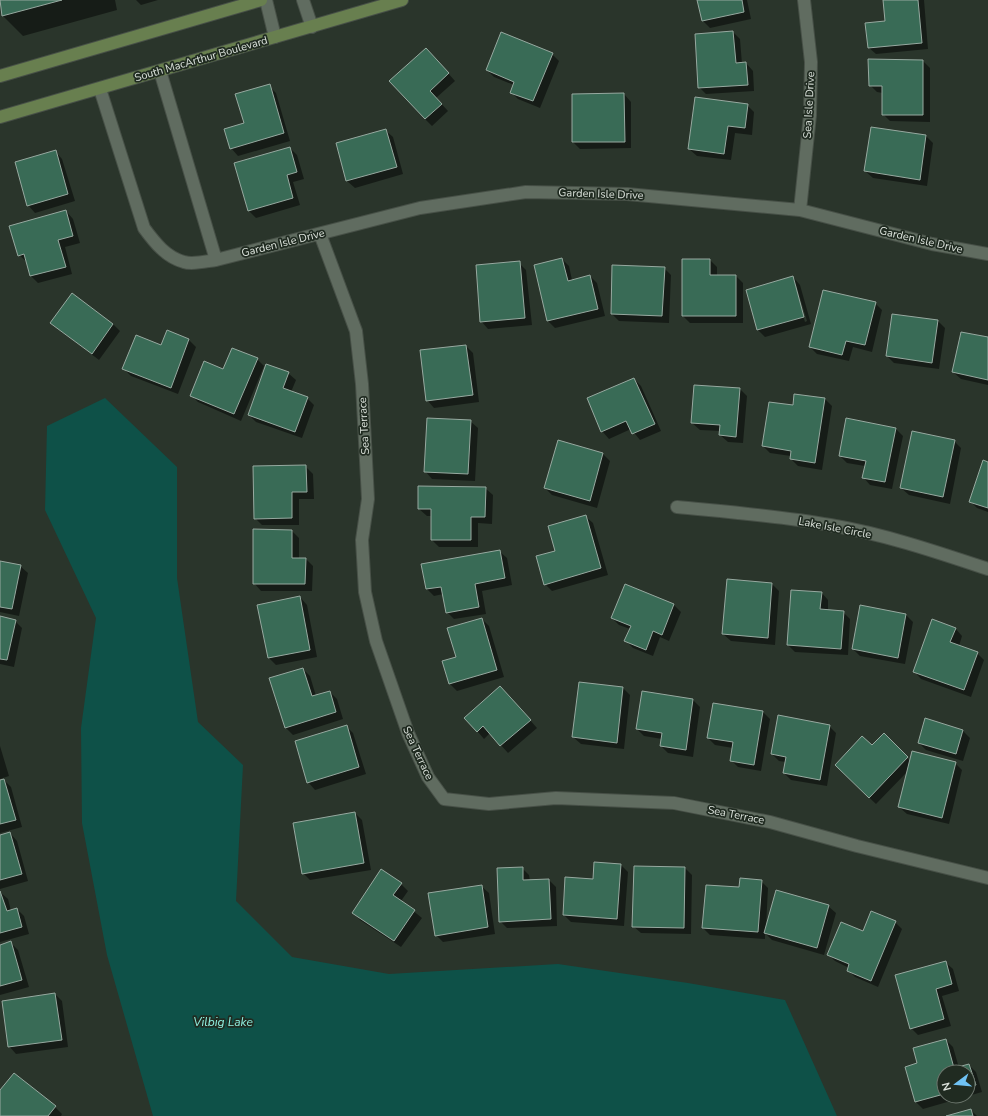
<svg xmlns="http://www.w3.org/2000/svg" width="988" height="1116" font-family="'Nunito Sans',sans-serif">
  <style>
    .water { fill: #0e5148 }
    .shadow { fill: #0007; fill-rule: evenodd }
    .building { fill: #396b56; stroke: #97a9a0 }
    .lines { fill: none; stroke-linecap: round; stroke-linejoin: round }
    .street-casing { stroke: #475047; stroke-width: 14 }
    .secondary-casing { stroke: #475047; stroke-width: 14 }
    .street { stroke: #606c60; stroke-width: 12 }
    .secondary { stroke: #687f4f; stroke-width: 12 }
    .labels { text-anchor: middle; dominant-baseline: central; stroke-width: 3.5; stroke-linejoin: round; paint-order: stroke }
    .street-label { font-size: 11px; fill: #dce3dc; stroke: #202b21 }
    .water-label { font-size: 12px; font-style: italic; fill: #8ff0e0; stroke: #202b21 }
  </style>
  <rect width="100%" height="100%" fill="#2a352b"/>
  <!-- water -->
  <path class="water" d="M 105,398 L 177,467 L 177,578 L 198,722 L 243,765 L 236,901 L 292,957 L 389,974 L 558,964 L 688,983 L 785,1000 L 837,1116 L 153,1116 L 107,955 L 82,823 L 81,728 L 96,618 L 45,510 L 47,426 Z"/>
  <!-- shadow -->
  <path class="shadow" d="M 0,0 L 115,0 L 117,10 L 23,36 L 3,16 Z
    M 136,0 L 158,0 L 141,5 Z
    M 698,0 L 747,0 L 751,19 L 710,28 L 702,20 Z
    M 884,0 L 924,0 L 928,49 L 876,54 L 868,47 L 886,22 Z
    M 733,32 L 740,39 L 742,64 L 746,63 L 753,71 L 754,91 L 706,94 L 699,87 Z
    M 552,54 L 559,61 L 540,108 L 518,99 L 511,92 L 514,85 L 494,77 L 487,70 Z
    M 433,56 L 455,81 L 436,98 L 448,111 L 432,126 L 425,119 Z
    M 869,60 L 923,61 L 930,68 L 930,122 L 890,121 L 883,114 L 883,93 L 877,92 L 870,85 Z
    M 269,86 L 276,93 L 290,141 L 238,156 L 231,148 Z
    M 624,94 L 631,102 L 631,148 L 580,149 L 573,142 Z
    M 747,105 L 754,112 L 752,135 L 735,133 L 731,160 L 697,156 L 689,149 Z
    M 385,130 L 393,137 L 403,174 L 355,188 L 347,181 L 337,144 Z
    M 926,136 L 933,143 L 927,186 L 873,178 L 865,171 Z
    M 290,148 L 297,155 L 304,179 L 293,182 L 300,205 L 256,218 L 249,211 Z
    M 55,151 L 62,159 L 75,201 L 35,213 L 28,205 Z
    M 66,211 L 73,219 L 80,243 L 65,247 L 72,274 L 38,283 L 31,276 L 27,262 L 19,255 Z
    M 562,259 L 569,266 L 572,280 L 590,276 L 597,283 L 605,316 L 555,328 L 548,321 Z
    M 710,260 L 717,267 L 717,276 L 736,276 L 743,283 L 743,323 L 690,323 L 683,316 Z
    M 519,263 L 526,270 L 532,325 L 488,329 L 481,321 Z
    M 664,268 L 671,275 L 669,323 L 619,321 L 612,314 Z
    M 793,277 L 800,285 L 811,324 L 765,337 L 758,330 ZM 794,285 L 796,285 L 807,321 L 805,322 Z
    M 875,303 L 882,310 L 872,352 L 853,347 L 849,361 L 817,354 L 810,347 Z
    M 938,321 L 945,328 L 939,369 L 894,363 L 887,356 Z
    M 51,323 L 113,324 L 120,331 L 99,360 Z
    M 168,332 L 189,340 L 196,347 L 178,394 L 131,376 L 124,369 L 162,346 Z
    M 988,338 L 988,385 L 961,379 L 953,372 Z
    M 466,346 L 473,353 L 479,402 L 434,408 L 427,400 Z
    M 257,359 L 264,366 L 241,421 L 198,402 L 191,395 L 224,370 Z
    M 288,373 L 296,380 L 291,392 L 307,398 L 314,405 L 302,438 L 256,422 L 249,415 Z
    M 634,379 L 641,386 L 661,431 L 640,440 L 631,429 L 609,439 L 602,431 Z
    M 695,386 L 740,389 L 747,396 L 743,443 L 728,442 L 720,435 L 721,431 L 700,430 L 692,423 Z
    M 795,395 L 825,399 L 832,406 L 822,470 L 798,466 L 791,459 L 791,456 L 770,453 L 763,446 L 794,406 Z
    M 470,421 L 478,428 L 475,481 L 432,479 L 425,471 Z
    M 896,429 L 903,436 L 892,489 L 870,485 L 863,477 L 865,466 L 847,463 L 840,456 Z
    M 954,441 L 961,448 L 950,504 L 909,495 L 901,488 Z
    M 603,454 L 610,461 L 597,508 L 552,495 L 545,488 Z
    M 988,463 L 988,512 L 977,508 L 970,501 Z
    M 305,466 L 313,474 L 314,499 L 299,499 L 299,525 L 262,525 L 255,518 Z
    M 485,488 L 493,495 L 492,524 L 478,523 L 478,547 L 439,547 L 432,540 L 432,516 L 427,516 L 419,509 Z
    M 585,516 L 593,523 L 608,575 L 552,591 L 545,584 L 556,551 Z
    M 292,531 L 299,538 L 299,559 L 306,559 L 313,566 L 312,591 L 261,591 L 254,583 Z
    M 499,551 L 507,558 L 512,585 L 482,591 L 486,614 L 454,619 L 447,612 L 443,594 L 434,596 L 427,589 Z
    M 0,562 L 20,566 L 28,573 L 19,616 L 0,612 Z
    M 728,580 L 772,584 L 779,591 L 775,645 L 731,641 L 723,634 Z
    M 821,592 L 828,600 L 828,611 L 843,612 L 850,619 L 848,655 L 795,652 L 788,645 Z
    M 300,597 L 307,605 L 317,657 L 276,665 L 269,658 Z
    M 674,605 L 681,612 L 669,641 L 660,637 L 653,656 L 633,648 L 626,641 L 630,629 L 619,625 L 612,618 Z
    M 906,615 L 913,622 L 905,664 L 860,656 L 853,649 Z
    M 0,617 L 15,621 L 22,628 L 14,667 L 0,664 Z
    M 482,619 L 489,626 L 504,677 L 457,691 L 450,684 L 457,658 Z
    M 955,628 L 962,636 L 959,646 L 977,653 L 984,660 L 971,697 L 921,679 L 914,671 Z
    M 303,669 L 310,676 L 316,696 L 330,692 L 337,699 L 343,719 L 293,735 L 286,728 L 270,679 Z
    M 579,683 L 623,688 L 630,695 L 624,749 L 581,744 L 573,737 Z
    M 642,692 L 693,700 L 700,707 L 693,757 L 668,753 L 661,746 L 662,739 L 644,736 L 637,729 Z
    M 507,694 L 537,728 L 508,753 L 490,733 L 484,739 L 466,718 Z
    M 714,704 L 763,712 L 770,719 L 761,771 L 738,767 L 731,760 L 733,748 L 715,745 L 708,738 Z
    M 346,726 L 353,733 L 366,774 L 315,790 L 308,782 Z
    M 829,726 L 836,733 L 827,786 L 791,780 L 784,773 L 786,762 L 779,761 L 772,754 Z
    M 963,731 L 970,738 L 963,761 L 926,750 L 919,743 Z
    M 884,734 L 910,761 L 955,763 L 962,770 L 949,824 L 907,814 L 899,807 L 908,771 L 876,804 L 843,773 Z
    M 0,746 L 9,776 L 0,779 Z
    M 4,780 L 11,787 L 22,827 L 0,833 L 0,781 Z
    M 355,813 L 362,820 L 371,870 L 310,880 L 303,873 Z
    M 10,833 L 17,841 L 28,881 L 0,889 L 0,836 Z
    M 621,865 L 628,872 L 624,926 L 571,922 L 564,915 Z
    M 522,868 L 529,875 L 530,881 L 549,880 L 556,887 L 557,926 L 507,928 L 500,921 Z
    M 685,868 L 692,875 L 691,934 L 641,933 L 633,926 Z
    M 761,881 L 768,888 L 766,927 L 828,906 L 836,913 L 824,955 L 772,940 L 765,933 L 765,939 L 710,935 L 703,928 L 740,888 Z
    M 401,884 L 408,891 L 401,901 L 422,918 L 401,947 L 360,920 L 353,912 Z
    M 481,886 L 489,893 L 495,934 L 443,942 L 436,935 Z
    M 0,892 L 8,899 L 11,911 L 17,909 L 24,916 L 29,934 L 0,942 Z
    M 895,922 L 902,929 L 878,987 L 855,977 L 848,970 L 849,968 L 835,961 L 828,954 L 863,933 Z
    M 11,943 L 18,950 L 29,987 L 0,995 L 0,946 Z
    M 945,962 L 953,969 L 959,991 L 942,996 L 951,1026 L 918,1035 L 911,1028 Z
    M 55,994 L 62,1001 L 68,1047 L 16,1054 L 9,1046 Z
    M 946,1040 L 953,1047 L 959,1068 L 969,1065 L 976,1072 L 982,1092 L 923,1109 L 916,1102 L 906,1067 L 918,1064 ZM 944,1072 L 968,1072 L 968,1096 L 944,1096 Z
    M 0,1092 L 55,1107 L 62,1114 L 61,1116 L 0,1116 Z
    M 971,1110 L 977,1116 L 949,1116 Z"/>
  <!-- building -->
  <path class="building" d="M 0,0 L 62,0 L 2,16 Z
    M 697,0 L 742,0 L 744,12 L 702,21 Z
    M 883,0 L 918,0 L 922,43 L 868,48 L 865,23 L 885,21 Z
    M 733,31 L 736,63 L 746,62 L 748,85 L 698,88 L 695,34 Z
    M 501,32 L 553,53 L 533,101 L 510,93 L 514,82 L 486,70 Z
    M 426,48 L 449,73 L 430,91 L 442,104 L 425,119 L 389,81 Z
    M 868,59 L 923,60 L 923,115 L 882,115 L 882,86 L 869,86 Z
    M 270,84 L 284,133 L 230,149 L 224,129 L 244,123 L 235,94 Z
    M 624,93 L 625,142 L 572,142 L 572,94 Z
    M 695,97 L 748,104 L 745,128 L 728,126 L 724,154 L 688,149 Z
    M 871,127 L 926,135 L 920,180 L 864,171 Z
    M 386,129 L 397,167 L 346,181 L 336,143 Z
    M 290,147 L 297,172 L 287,175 L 293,198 L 248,211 L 234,163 Z
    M 56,150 L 68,194 L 27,206 L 15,162 Z
    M 66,210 L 73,236 L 58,240 L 66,267 L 30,276 L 24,254 L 18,256 L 9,226 Z
    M 562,258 L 568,281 L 590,275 L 598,309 L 547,321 L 534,265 Z
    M 682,259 L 710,259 L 710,275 L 736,275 L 736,316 L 682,316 Z
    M 520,261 L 525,318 L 480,322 L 476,265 Z
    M 612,265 L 665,267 L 662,316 L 611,314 Z
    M 793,276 L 804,317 L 757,330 L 746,290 Z
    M 823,290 L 876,302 L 865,345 L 846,341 L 842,355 L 809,347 Z
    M 72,293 L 113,324 L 92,354 L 50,323 Z
    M 892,314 L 938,320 L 932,363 L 886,356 Z
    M 167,330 L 189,339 L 171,388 L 122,369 L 136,335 L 161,345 Z
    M 961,332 L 988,337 L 988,380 L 952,372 Z
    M 466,345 L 473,395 L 426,401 L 420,350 Z
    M 232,348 L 258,358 L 234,414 L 190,396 L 204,361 L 223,369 Z
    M 266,364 L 289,372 L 283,388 L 308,397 L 295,432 L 248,415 Z
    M 634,378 L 655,424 L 632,434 L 626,421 L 601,432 L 587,398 Z
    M 694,385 L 740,388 L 736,437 L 719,435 L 720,425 L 691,423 Z
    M 794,394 L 825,398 L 815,463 L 790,459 L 791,451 L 762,446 L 769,402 L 793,405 Z
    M 427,418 L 471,420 L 468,474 L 424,472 Z
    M 846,418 L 896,428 L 885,482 L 862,478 L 866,461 L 839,456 Z
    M 912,431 L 955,440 L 943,497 L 900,488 Z
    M 558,440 L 603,453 L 590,501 L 544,488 Z
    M 983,460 L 988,462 L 988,508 L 969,502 Z
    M 306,465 L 307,492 L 292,492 L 292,518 L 254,519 L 253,466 Z
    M 418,486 L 486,487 L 485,517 L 471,517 L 471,540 L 431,540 L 431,509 L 418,509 Z
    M 586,515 L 601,568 L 544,585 L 536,556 L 555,551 L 548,526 Z
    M 253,529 L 292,530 L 292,558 L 306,558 L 305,584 L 253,584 Z
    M 500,550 L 505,578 L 475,584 L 479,607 L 446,613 L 441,587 L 426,589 L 421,564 Z
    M 0,561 L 21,565 L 12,609 L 0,607 Z
    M 727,579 L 772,583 L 768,638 L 722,634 Z
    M 625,584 L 674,604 L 662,635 L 653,631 L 646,650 L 624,641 L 631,626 L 611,618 Z
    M 791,590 L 822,592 L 820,609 L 844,611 L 841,649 L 787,645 Z
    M 300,596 L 310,650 L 268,658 L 257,605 Z
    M 860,605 L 906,614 L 898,658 L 852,649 Z
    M 0,616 L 16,620 L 7,660 L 0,659 Z
    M 482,618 L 497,670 L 449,684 L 442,661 L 456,657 L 447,628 Z
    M 932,619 L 956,628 L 950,642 L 978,652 L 964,690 L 913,672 Z
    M 303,668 L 312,696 L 330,691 L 336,712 L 285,728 L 269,678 Z
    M 579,682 L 623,687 L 617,743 L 572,737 Z
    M 500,686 L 531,720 L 500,746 L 483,726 L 477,732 L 464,718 Z
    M 642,691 L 693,699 L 686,750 L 660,746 L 662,733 L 636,729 Z
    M 713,703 L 763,711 L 754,765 L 730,761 L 733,742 L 707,738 Z
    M 778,715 L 830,725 L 820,780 L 783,773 L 786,757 L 771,754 Z
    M 925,718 L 963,730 L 956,754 L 918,743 Z
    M 347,725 L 359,767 L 307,783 L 295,741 Z
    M 884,733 L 908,757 L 869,798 L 835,765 L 862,736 L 872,745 Z
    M 912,751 L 956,762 L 942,818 L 898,807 Z
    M 4,779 L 16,820 L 0,824 L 0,780 Z
    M 355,812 L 364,863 L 302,874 L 293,823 Z
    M 10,832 L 22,874 L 0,880 L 0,835 Z
    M 594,862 L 621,864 L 617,919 L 563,915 L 565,877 L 593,879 Z
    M 634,866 L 685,867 L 684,928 L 632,927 Z
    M 523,867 L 523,880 L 549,879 L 551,919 L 499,922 L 497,868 Z
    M 381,869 L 402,883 L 393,895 L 415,910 L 394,941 L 352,913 Z
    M 740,878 L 762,880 L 758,932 L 702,928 L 706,885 L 739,887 Z
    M 482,885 L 488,927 L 435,936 L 428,893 Z
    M 776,890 L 829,905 L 817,948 L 764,933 Z
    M 0,891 L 7,911 L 17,908 L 22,927 L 0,933 Z
    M 871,911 L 896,921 L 871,981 L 847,971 L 849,964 L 827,955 L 841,922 L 863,931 Z
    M 11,941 L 22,980 L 0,986 L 0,945 Z
    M 946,961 L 952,984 L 936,989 L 944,1019 L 910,1029 L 895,975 Z
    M 55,993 L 62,1040 L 8,1047 L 2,1001 Z
    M 946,1039 L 954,1068 L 969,1064 L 976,1085 L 968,1087 L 968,1072 L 944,1072 L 944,1094 L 915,1102 L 905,1067 L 917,1063 L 913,1048 Z
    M 14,1073 L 56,1106 L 48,1116 L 0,1116 L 0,1090 Z
    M 971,1109 L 973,1116 L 946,1116 Z"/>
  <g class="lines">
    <defs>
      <path id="street" d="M 266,0 L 275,37
        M 303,0 L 312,27
        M 160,71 L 216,260
        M 100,89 L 144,228 C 155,243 166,257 184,262 C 193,265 207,261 216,260 L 420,208 L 526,192 L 627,194 L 800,210 L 932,244 L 988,254
        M 800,210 L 810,115 L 811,62 L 804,0
        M 320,234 L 356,331 L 362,384 L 368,499 L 362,540 L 365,592 L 376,641 L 408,733 L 428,777 L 444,799 L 489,804 L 556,798 L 674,803 L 770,822 L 857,846 L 988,878
        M 677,507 C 728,512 780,516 830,525 C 884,534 937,552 988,569"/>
      <path id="secondary" d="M 0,76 L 261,0
        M 0,117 L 402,0"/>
    </defs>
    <!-- street casing -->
    <use href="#street" class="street-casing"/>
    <!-- secondary casing -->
    <use href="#secondary" class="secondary-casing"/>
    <!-- street -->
    <use href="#street" class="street"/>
    <!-- secondary -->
    <use href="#secondary" class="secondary"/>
  </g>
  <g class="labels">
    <!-- street labels -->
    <g class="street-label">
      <text transform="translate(201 59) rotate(-16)">South MacArthur Boulevard</text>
      <text transform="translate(809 105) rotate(-87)">Sea Isle Drive</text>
      <text transform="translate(601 194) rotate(2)">Garden Isle Drive</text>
      <text transform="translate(921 240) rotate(13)">Garden Isle Drive</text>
      <text transform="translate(283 243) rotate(-14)">Garden Isle Drive</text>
      <text transform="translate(364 426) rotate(-93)">Sea Terrace</text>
      <text transform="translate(835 528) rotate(11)">Lake Isle Circle</text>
      <text transform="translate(418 753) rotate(65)">Sea Terrace</text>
      <text transform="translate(736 815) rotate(11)">Sea Terrace</text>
    </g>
    <!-- water labels -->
    <g class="water-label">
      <text x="223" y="1022">Vilbig Lake</text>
    </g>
  </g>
  <!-- north arrow -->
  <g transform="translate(956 1084) rotate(254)"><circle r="19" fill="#202b21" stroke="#6b756c"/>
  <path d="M0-3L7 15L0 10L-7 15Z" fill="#6fc2f4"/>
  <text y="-6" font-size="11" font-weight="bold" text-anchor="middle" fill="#dce3dc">N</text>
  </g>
</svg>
